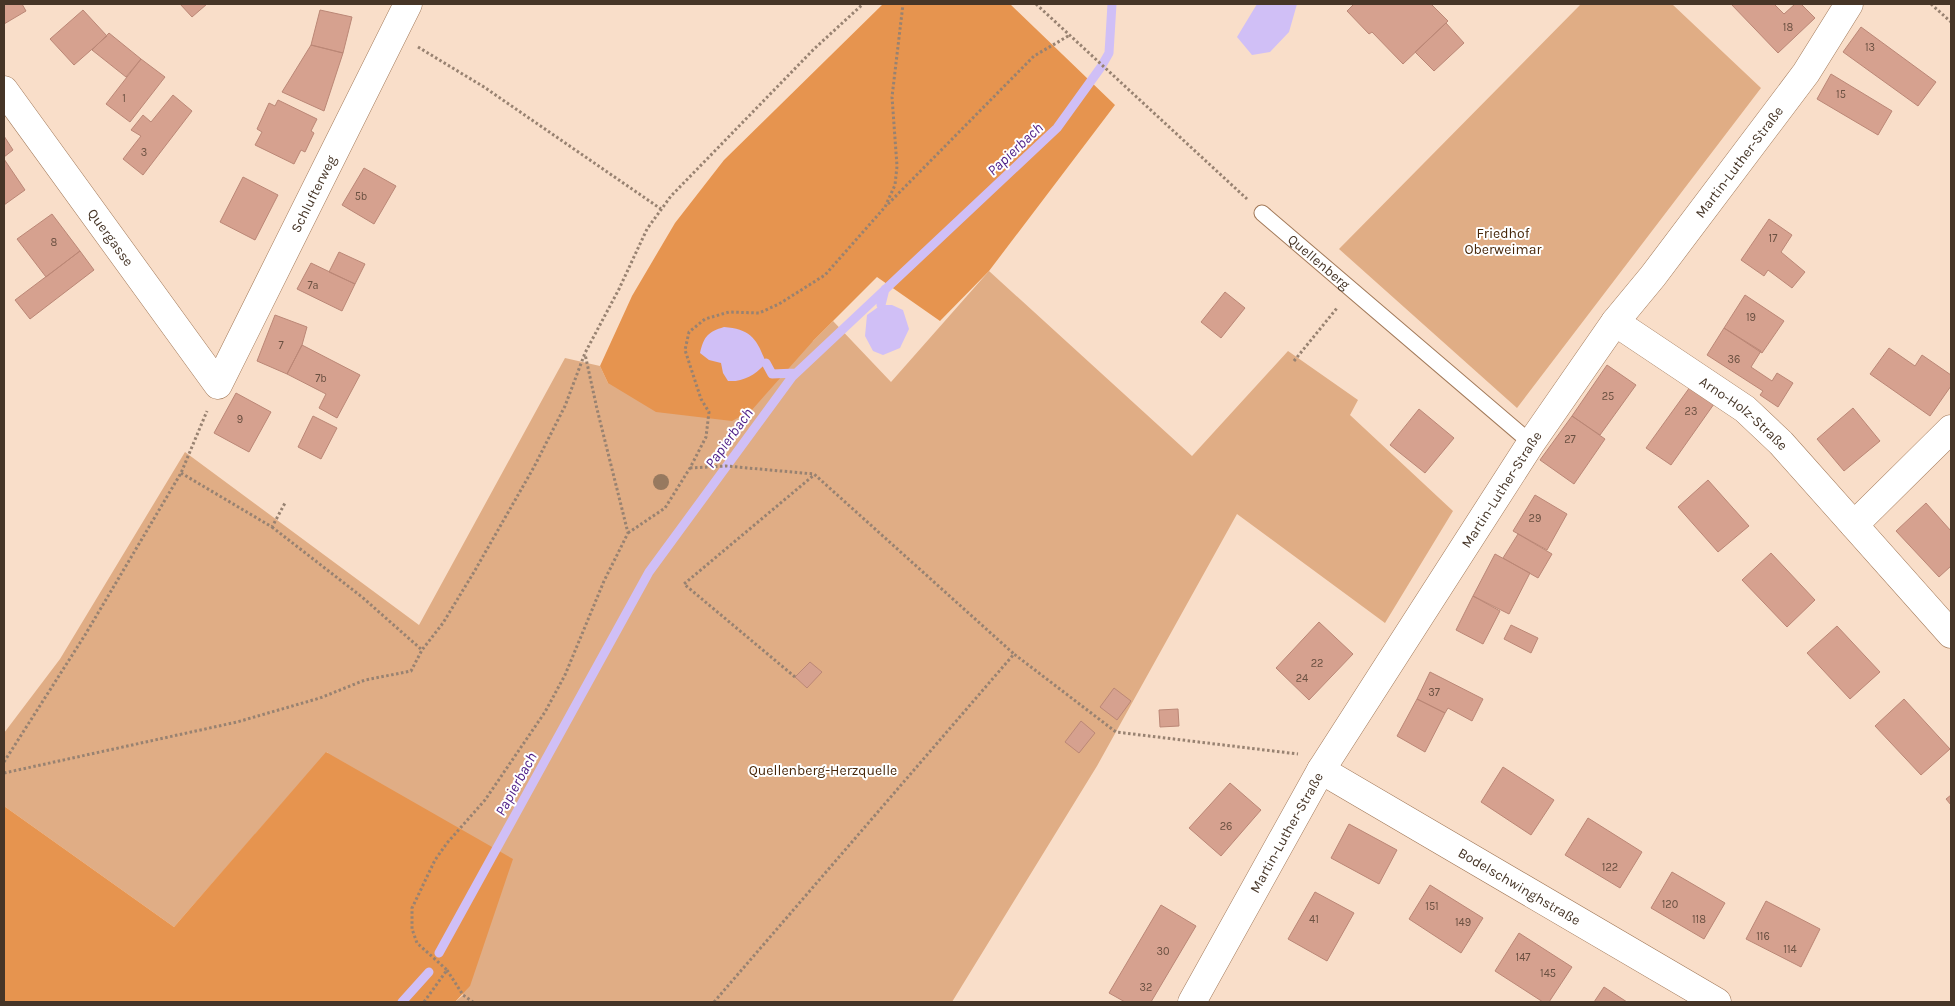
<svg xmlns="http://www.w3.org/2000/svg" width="1955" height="1006" font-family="Karla,sans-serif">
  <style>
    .green { fill: #e0ad85 }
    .forest { fill: #e6944f }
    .water { fill: #d0bff6 }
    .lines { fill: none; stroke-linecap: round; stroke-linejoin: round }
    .stream { stroke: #d0bff6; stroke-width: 9 }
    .building { fill: #d6a18f; stroke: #bb8776 }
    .service-casing { stroke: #a27959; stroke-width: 17 }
    .minor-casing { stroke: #a27959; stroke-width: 29 }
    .path { stroke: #988271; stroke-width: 3; stroke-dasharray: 2.5 2.5; stroke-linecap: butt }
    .service { stroke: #fff; stroke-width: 15 }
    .minor { stroke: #fff; stroke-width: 28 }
    .tree { fill: #97795f }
    .labels { text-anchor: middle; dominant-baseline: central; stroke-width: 4; stroke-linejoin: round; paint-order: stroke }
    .number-label { font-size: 11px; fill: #6a5041 }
    .street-label { font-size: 14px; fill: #463527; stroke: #fff }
    .park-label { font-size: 14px; fill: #472608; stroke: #fff }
    .water-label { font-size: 15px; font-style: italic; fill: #4e1f87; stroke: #fff }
  </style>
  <rect width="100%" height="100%" fill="#f9dec9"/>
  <!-- green -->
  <path class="green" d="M 1581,4 L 1672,4 L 1761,88 L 1517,408 L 1339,249 Z
    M 989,271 L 1192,456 L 1288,351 L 1358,400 L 1350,415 L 1453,511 L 1385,623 L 1237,514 L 1097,766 L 952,1002 L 455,1002 L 463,995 L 327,752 L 174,927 L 4,806 L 4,733 L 60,659 L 185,452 L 419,625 L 565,358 L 600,366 L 608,383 L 813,341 L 833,321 L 891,382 Z"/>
  <!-- forest -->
  <path class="forest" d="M 883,4 L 1010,4 L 1115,105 L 989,271 L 940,321 L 877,277 L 813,341 L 751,411 L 732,421 L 656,412 L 608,383 L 600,366 L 632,296 L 675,223 L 724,160 Z
    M 326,752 L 513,859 L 470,986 L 455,1002 L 4,1002 L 4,806 L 174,927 Z"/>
  <!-- water -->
  <path class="water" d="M 1257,4 L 1297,4 L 1289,32 L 1270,52 L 1252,55 L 1237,37 Z
    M 881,305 L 892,305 L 903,310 L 909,329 L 900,348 L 883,355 L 873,351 L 865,336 L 867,315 Z
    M 724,327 C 751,329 757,339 766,363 C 756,374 744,382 728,381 L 723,373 L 721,363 L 709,360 L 700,353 C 704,336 708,332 724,327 Z"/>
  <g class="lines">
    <!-- stream -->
    <path class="stream" d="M 881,305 L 885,289
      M 766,363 L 772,374 L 796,373
      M 439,953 L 649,572 L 792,377 L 1057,128 L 1101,67 L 1109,53 L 1112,4
      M 402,1002 L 429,972"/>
  </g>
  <!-- building -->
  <path class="building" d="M 4,4 L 22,4 L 26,11 L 4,24 Z
    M 180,4 L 207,4 L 192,17 Z
    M 1354,4 L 1431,4 L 1448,21 L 1403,64 L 1372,32 L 1369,34 L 1347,11 Z
    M 1731,4 L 1774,4 L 1784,14 L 1795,4 L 1801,4 L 1815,18 L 1778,53 Z
    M 83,10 L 107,36 L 74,65 L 50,39 Z
    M 320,10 L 352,17 L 343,53 L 311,45 Z
    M 1446,23 L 1464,43 L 1434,71 L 1415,52 Z
    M 1861,27 L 1936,82 L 1918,106 L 1843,52 Z
    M 109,33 L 141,59 L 126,77 L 92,50 Z
    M 311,45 L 343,53 L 324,111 L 282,92 Z
    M 141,59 L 165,77 L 130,122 L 106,104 Z
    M 1831,74 L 1892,111 L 1878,135 L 1817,99 Z
    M 173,95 L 192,111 L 143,175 L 123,159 L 141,136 L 131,130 L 143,115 L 151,122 Z
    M 278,100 L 317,119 L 311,131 L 314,133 L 305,152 L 301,150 L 294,164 L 255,145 L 262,132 L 257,129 L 269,103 L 275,106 Z
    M 4,136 L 13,150 L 4,157 Z
    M 4,159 L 25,190 L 4,205 Z
    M 364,168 L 396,186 L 374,224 L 342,205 Z
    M 243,177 L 278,195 L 255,240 L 220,222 Z
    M 52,214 L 80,251 L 46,277 L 17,239 Z
    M 1769,219 L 1792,235 L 1781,252 L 1805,272 L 1792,288 L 1768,270 L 1764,276 L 1741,260 Z
    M 80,251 L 94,270 L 30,319 L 15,300 Z
    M 339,252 L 365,264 L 355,284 L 329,272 Z
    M 311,263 L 355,284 L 342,311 L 297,289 Z
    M 1225,292 L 1245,308 L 1221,338 L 1201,322 Z
    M 1745,295 L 1784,321 L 1762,353 L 1724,328 Z
    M 275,315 L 307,327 L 302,345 L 287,374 L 257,361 Z
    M 1724,328 L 1761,351 L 1751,367 L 1772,381 L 1777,373 L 1793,383 L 1778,407 L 1760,395 L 1763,391 L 1707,355 Z
    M 302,345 L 360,375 L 337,418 L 319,408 L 326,394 L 287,374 Z
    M 1889,348 L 1915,366 L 1922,355 L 1951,375 L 1951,386 L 1930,416 L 1870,374 Z
    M 1607,365 L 1636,385 L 1600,435 L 1572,416 Z
    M 1690,387 L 1714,404 L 1671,465 L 1646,448 Z
    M 236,393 L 271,412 L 249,452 L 214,433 Z
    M 1853,408 L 1880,441 L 1844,471 L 1817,439 Z
    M 1419,409 L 1454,438 L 1425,473 L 1390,445 Z
    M 313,416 L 337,428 L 321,459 L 298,447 Z
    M 1572,416 L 1605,439 L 1574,484 L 1540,460 Z
    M 1708,480 L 1749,526 L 1718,552 L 1678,507 Z
    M 1535,495 L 1567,514 L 1547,550 L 1513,531 Z
    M 1926,503 L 1951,531 L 1951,566 L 1939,577 L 1896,531 Z
    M 1518,534 L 1552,554 L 1538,578 L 1503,558 Z
    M 1771,553 L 1815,600 L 1787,627 L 1742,580 Z
    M 1495,554 L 1530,573 L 1509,614 L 1473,596 Z
    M 1473,596 L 1500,611 L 1483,644 L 1456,630 Z
    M 1319,622 L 1353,654 L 1309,700 L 1276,668 Z
    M 1511,625 L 1538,638 L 1531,653 L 1504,639 Z
    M 1837,626 L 1880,672 L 1850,699 L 1807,653 Z
    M 810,662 L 822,672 L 807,688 L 795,677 Z
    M 1430,672 L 1483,699 L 1472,721 L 1448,708 L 1445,713 L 1417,699 Z
    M 1114,688 L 1131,701 L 1117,720 L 1100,707 Z
    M 1417,699 L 1445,713 L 1425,752 L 1397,736 Z
    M 1904,699 L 1950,749 L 1921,775 L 1875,726 Z
    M 1178,709 L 1179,726 L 1160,727 L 1159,710 Z
    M 1081,721 L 1095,733 L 1079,753 L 1065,742 Z
    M 1503,767 L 1554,800 L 1531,835 L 1481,802 Z
    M 1230,783 L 1261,810 L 1221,856 L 1189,828 Z
    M 1951,795 L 1951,805 L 1946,799 Z
    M 1588,818 L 1642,852 L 1620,888 L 1565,855 Z
    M 1349,824 L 1397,850 L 1379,884 L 1331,858 Z
    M 1672,872 L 1725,903 L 1704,939 L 1651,908 Z
    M 1430,885 L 1483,918 L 1461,953 L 1409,919 Z
    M 1315,892 L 1354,913 L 1327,961 L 1288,939 Z
    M 1766,901 L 1820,929 L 1801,967 L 1746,939 Z
    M 1161,905 L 1196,926 L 1151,1002 L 1125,1002 L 1109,993 Z
    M 1519,933 L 1572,967 L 1549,1002 L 1543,1002 L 1495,971 Z
    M 1604,987 L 1627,1002 L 1594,1002 Z"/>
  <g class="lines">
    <defs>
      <g id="service">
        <path id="s1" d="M 1262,213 L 1531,443"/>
      </g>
      <g id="minor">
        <path id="s2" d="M 4,90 L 218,385 L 408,4"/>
        <path id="s3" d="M 1615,322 L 1745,409 L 1781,443 L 1951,634"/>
        <path d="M 1854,525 L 1951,429"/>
        <path id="s4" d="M 1321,770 L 1717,1002"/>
        <path id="s5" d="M 1192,1002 L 1321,770 L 1531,443 L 1615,322 L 1653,276 L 1806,73 L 1849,4"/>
      </g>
    </defs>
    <!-- service casing -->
    <use href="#service" class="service-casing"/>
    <!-- minor casing -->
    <use href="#minor" class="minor-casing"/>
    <!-- path -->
    <path class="path" d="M 1036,4 L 1247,199
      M 1931,4 L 1951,22
      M 418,47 L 484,87 L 661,209
      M 888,204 L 1034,56 L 1070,35
      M 1294,361 L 1337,308
      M 690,468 L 726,466 L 814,474 L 1014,654
      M 181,473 L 272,527 L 285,503
      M 272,527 L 362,597 L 422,650
      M 628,533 L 665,508 L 690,468 L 706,437 L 709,412 L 701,399 L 685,350 L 689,332 L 705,319 L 729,312 L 759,313 L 779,304 L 825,275 L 885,207 L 895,185 L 897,166 L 892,97 L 903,4
      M 795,677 L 684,584 L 814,475
      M 4,762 L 85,635 L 181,473 L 207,411
      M 4,773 L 237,722 L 320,698 L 365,680 L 411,671 L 422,650 L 443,623 L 474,572 L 534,467 L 565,406 L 585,353 L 619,289 L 647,229 L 671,196 L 814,49 L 863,4
      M 447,970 L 463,995 L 473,1002
      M 424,1002 L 447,970 L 417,943 L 412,929 L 412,908 L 435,860 L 447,843 L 485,800 L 545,712 L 565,675 L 604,581 L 628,533 L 597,409 L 585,354
      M 714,1002 L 1014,654 L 1116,732 L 1298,754"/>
    <!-- service -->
    <use href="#service" class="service"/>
    <!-- minor -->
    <use href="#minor" class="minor"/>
  </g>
  <!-- trees -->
  <circle class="tree" cx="661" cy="482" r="8"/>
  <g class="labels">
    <!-- number labels -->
    <g class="number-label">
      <text x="1788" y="27">18</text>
      <text x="1870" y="47">13</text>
      <text x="1841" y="94">15</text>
      <text x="124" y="98">1</text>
      <text x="144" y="152">3</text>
      <text x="361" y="196">5b</text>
      <text x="1773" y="238">17</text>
      <text x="54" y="242">8</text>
      <text x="313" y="285">7a</text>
      <text x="1751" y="317">19</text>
      <text x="281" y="345">7</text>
      <text x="1734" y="359">36</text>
      <text x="321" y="378">7b</text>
      <text x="1608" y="396">25</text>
      <text x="1691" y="411">23</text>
      <text x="240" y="419">9</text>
      <text x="1570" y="439">27</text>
      <text x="1535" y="518">29</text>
      <text x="1317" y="663">22</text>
      <text x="1302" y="678">24</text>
      <text x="1434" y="692">37</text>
      <text x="1226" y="826">26</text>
      <text x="1610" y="867">122</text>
      <text x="1670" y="904">120</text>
      <text x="1432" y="906">151</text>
      <text x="1314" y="919">41</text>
      <text x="1699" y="919">118</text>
      <text x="1463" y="922">149</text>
      <text x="1763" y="936">116</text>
      <text x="1790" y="949">114</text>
      <text x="1163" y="951">30</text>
      <text x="1523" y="957">147</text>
      <text x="1548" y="973">145</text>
      <text x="1146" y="987">32</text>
    </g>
    <!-- street labels -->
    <g class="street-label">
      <text stroke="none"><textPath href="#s5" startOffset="1004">Martin-Luther-Straße</textPath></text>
      <text stroke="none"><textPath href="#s2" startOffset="578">Schlufterweg</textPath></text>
      <text stroke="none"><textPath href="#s2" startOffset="182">Quergasse</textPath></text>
      <text stroke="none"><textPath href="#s1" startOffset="75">Quellenberg</textPath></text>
      <text stroke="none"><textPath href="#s3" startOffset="158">Arno-Holz-Straße</textPath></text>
      <text stroke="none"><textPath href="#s5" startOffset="599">Martin-Luther-Straße</textPath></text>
      <text stroke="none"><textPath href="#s5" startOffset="194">Martin-Luther-Straße</textPath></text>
      <text stroke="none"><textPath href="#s4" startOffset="230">Bodelschwinghstraße</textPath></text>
    </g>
    <!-- park labels -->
    <g class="park-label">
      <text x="1503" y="233">Friedhof<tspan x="1503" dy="16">Oberweimar</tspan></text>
      <text x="823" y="770">Quellenberg-Herzquelle</text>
    </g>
    <!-- water labels -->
    <g class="water-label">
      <text transform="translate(1015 149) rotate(-43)">Papierbach</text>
      <text transform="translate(729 438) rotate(-54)">Papierbach</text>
      <text transform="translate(516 784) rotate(-61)">Papierbach</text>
    </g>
  </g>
  <!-- border -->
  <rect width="1955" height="1006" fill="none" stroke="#463527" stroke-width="10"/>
</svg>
